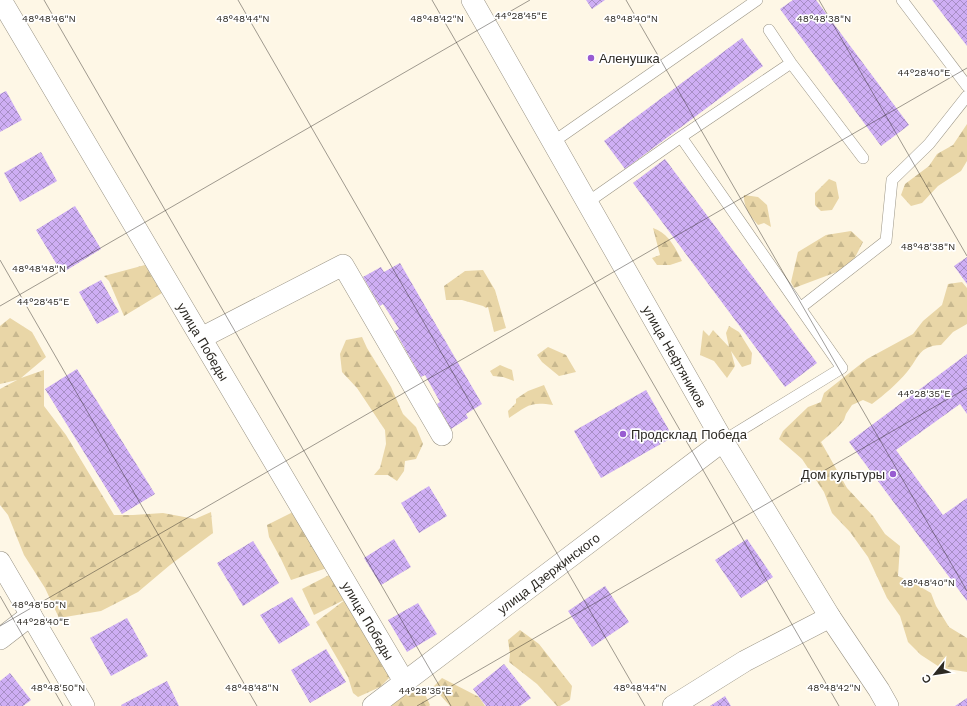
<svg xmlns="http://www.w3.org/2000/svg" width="967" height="706" font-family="'Work Sans',sans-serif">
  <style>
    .forest { fill: url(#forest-firs) }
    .building { fill: url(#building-cross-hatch) }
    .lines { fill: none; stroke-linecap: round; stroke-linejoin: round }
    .lane-casing { stroke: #9a9485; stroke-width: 12 }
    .street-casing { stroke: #9a9485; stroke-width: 22 }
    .lane { stroke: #fff; stroke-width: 11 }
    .street { stroke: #fff; stroke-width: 21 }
    .ticks { fill: none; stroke: #2c2923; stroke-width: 1; stroke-opacity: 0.45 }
    .poi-dot { fill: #985bd1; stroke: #fff; stroke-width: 1.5 }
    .labels { text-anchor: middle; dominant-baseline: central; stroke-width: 3.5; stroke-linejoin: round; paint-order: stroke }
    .poi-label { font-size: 13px; fill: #2c2923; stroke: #fff; text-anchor: start }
    .street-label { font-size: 13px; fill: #2c2923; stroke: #fff }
    .ticks-label { font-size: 10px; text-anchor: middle; fill: #2c2923; stroke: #fff; stroke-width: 3.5; stroke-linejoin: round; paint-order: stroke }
  </style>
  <defs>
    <pattern id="forest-firs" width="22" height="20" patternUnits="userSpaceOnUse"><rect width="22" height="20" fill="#e9d6a7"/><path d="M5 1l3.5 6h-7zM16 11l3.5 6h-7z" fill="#c8b88f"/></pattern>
    <pattern id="building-cross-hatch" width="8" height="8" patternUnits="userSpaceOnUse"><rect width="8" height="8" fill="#ceaef4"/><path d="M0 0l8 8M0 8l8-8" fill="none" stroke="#a78ec5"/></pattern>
  </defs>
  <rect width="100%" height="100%" fill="#fef7e6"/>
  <!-- forest -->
  <path class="forest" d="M 967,124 L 967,161 L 961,171 L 938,186 L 922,203 L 911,206 L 901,195 L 905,184 L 929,166 L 937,154 L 953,145 Z
    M 829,179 L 836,182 L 839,198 L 832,210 L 821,211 L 815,205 L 815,193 Z
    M 744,195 L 758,197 L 767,205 L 771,227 L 764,223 L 758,225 C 750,216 743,206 744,195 Z
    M 653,228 C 668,233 675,247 682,261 L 670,265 L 657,265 L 652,258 L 660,255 Z
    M 851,231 L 863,242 L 850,267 L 794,288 L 791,282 L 798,252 L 826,235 Z
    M 145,265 L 162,293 L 124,316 L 109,281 L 104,276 Z
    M 483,270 L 495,290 L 506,328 L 494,332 L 488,307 L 486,308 L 483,306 L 462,300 L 446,300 L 444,286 L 465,271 Z
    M 962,282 L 967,288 L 967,324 L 953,332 L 941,345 C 918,346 919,358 907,372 C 897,384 884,395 872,404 L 863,400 L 852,405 L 846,414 L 844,420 L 836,429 L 821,442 L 847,488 L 873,516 L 885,534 L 900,546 L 898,576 L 912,582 L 931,593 L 936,606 L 949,627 L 967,638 L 967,672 L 941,668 L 921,655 L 908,642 L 900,616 L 887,598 L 868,557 L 850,532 L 832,513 L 824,492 L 802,459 L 779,439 L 783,431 L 808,407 L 821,402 L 824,393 L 867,359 L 913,334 L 923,321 L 942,305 L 948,284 Z
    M 10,318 L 32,332 L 46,357 L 21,378 L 44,370 L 44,406 L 66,435 L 114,515 L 133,515 L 163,513 L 195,519 L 211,512 L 213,533 L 170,565 L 138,592 L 101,611 L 59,618 L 45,588 L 24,555 L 8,515 L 0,505 L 0,389 L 17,380 L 0,384 L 0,326 Z
    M 729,326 L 739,332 L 752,353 L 751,364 L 742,367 L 731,351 L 735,366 L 727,378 L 714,361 L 700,355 L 703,330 L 709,336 L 713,330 L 729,347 L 726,333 Z
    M 362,337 L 367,348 L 391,387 L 403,414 L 416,427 L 423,444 L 416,459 L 405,461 L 404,471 L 397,481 L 388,475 L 374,475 L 380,468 L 386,444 L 385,430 L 357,388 L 342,372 L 340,354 L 346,340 Z
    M 548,347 L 566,355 L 576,372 L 559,376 L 542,362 L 537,355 Z
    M 500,365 L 512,370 L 514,381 L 503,377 L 493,376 L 490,371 Z
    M 544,385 L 553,405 C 530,401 527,406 509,418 L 508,411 L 516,403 L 516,399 L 528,391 Z
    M 297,510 L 330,567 L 291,580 L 281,559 L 269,537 L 267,525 Z
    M 333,573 L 393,674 L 380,687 L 358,697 L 353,693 L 348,677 L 316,622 L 346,599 L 314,615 L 302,589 Z
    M 520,630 L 539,644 L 572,686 L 570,700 L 560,706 L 557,706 L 537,684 L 509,662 L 510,654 L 508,640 Z
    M 442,678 L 479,697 L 485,706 L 450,706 L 433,687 Z
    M 423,690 L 430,705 L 429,706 L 392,706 L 392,699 Z"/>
  <!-- building -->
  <path class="building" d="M 586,0 L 605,0 L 592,9 Z
    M 793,0 L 816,0 L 909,125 L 881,146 L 780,9 Z
    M 932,0 L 967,0 L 967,46 Z
    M 742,38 L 763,66 L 625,169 L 604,141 Z
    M 6,91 L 22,120 L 0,132 L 0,94 Z
    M 41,152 L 57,181 L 20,202 L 4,173 Z
    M 665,159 L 817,363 L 785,387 L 633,183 Z
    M 75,206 L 101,249 L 62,273 L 36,230 Z
    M 967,257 L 967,284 L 954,266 Z
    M 400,263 L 482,404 L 466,414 L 468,418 L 451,429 L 437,404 L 440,402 L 425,375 L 421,377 L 395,331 L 399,329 L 383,304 L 380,306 L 363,277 L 381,267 L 384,272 Z
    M 101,280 L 119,312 L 97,324 L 79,292 Z
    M 967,354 L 967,414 L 960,404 L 896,450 L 943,515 L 967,498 L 967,601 L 849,442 Z
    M 77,369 L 155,494 L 122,514 L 45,389 Z
    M 646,390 L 673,437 L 601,478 L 574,431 Z
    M 429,486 L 447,516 L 419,533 L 401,503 Z
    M 394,539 L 411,567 L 381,585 L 364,558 Z
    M 747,539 L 773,577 L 741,598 L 715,560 Z
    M 253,541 L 279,583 L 243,606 L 217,563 Z
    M 605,586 L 629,622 L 592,647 L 568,611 Z
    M 292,597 L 310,625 L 279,644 L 260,615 Z
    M 418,603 L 437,634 L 407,652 L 388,620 Z
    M 127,618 L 148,656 L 111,676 L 90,638 Z
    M 326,649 L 346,682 L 310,703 L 291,670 Z
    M 504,664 L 531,698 L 520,706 L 486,706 L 473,689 Z
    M 10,673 L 31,700 L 23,706 L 0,706 L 0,681 Z
    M 167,681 L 179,706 L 122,706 L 121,705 Z
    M 725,696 L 731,706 L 710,706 Z
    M 967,698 L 967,706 L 955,706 Z"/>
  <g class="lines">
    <defs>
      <path id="lane" d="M 902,0 L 967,86
        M 769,30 L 791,63 L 863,158
        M 681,137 L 791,63
        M 553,142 L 757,0
        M 588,202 L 681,137 L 842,368 L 723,441
        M 800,308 L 886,241 L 892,180 L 929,144 L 967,96"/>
      <g id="street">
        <path id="s1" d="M 1,0 L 405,683"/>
        <path id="s2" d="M 472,0 L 723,441 L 830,617 L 879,690 L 888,706"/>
        <path d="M 201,338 L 343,265 L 442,435"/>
        <path d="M 0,562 L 84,706"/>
        <path d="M 0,639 L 31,615"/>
        <path id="s3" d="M 373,706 L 723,441"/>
        <path d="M 673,706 L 745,661 L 830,617"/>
      </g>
    </defs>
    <!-- lane casing -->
    <use href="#lane" class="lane-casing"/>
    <!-- street casing -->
    <use href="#street" class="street-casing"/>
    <!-- lane -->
    <use href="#lane" class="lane"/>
    <!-- street -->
    <use href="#street" class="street"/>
  </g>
  <!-- ticks -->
  <path class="ticks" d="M 44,0 L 451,706M 238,0 L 645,706M 432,0 L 839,706M 626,0 L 967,591M 819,0 L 967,256M 0,260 L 257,706M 0,306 L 530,0M 0,596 L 63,706M 0,626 L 967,68M 417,706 L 967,388"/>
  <!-- markers -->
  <g class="poi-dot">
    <circle cx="591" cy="58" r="4"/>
    <circle cx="623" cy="434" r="4"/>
    <circle cx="893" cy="474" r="4"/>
  </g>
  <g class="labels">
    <!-- poi labels -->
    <g class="poi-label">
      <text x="599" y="58">Аленушка</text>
      <text x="631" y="434">Продсклад Победа</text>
      <text x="885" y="474" text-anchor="end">Дом культуры</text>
    </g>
    <!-- street labels -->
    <g class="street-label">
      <text stroke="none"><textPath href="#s1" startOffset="397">улица Победы</textPath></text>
      <text stroke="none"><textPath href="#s2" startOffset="410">улица Нефтяников</textPath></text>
      <text stroke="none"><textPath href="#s3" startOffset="220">улица Дзержинского</textPath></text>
      <text stroke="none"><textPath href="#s1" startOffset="721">улица Победы</textPath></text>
    </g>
  </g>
  <g class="ticks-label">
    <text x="521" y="19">44°28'45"E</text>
    <text x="49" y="22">48°48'46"N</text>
    <text x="243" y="22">48°48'44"N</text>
    <text x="437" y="22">48°48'42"N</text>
    <text x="631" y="22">48°48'40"N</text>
    <text x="824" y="22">48°48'38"N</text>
    <text x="924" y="76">44°28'40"E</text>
    <text x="928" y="250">48°48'38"N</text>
    <text x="39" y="272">48°48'48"N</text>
    <text x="43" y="305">44°28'45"E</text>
    <text x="924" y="397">44°28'35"E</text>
    <text x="928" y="586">48°48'40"N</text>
    <text x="39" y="608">48°48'50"N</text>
    <text x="43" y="625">44°28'40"E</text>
    <text x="58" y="691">48°48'50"N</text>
    <text x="252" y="691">48°48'48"N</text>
    <text x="640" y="691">48°48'44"N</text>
    <text x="834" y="691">48°48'42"N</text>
    <text x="425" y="694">44°28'35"E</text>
  </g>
  <!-- north arrow -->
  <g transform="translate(935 674) rotate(240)" stroke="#ffffff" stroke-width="3" paint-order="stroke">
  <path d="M0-3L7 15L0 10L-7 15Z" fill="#2c2923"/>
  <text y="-6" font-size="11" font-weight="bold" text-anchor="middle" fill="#2c2923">С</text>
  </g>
</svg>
